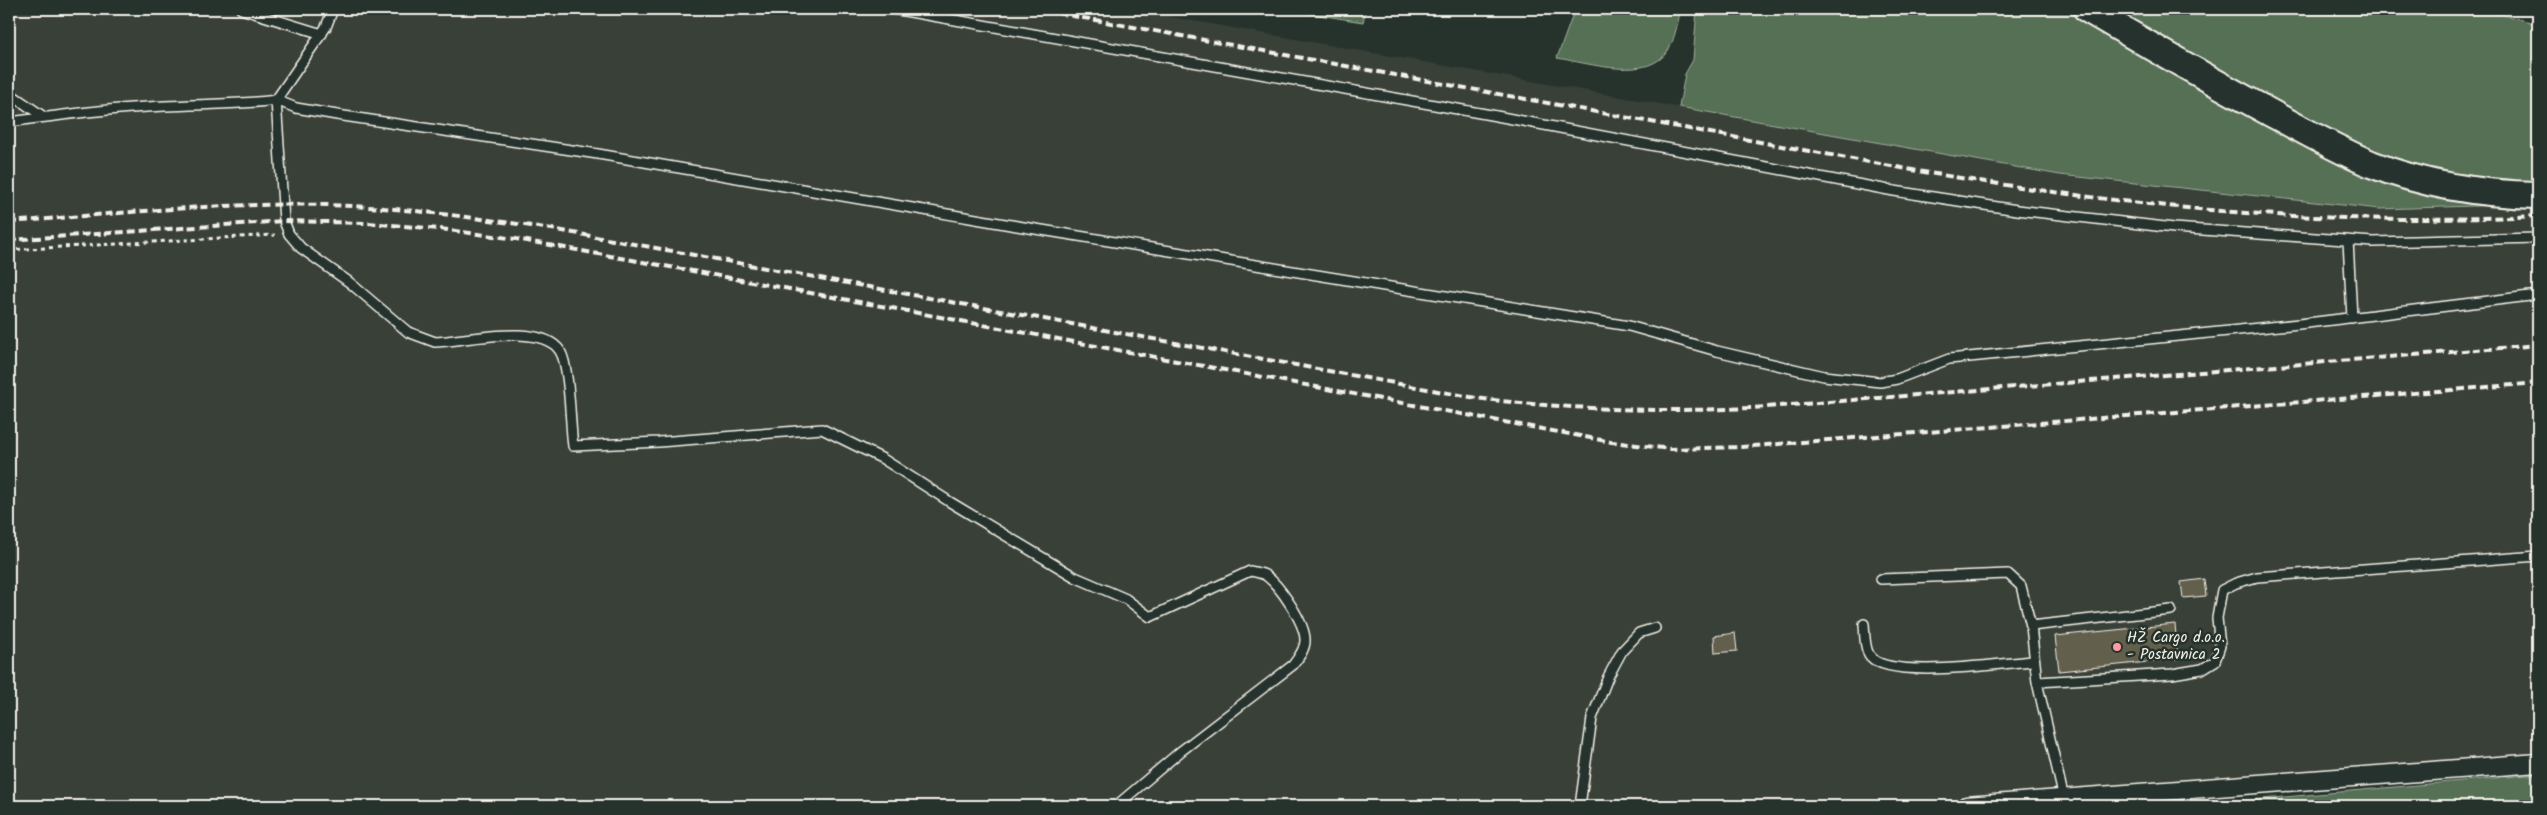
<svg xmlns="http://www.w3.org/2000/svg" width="2547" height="815" font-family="Kalam,sans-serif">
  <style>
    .built { fill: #394037 }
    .green { fill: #546f55; stroke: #a4b09e }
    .building { fill: #645f4d; stroke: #f4f1e8 }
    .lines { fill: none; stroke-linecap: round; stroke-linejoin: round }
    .lane-casing { stroke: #f4f1e8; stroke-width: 12 }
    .street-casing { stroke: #f4f1e8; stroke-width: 21 }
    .secondary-casing { stroke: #f4f1e8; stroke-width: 30 }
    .path { stroke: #f4f1e8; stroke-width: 3; stroke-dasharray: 4 4; stroke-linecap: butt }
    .lane { stroke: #26332d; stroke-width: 9 }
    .street { stroke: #26332d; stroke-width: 18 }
    .secondary { stroke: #26332d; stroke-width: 26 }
    .rail { stroke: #f4f1e8; stroke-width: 4; stroke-dasharray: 8 4; stroke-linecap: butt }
    .poi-dot { fill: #ff9aa2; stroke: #26332d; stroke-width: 2 }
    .labels { text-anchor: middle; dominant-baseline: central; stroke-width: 5; stroke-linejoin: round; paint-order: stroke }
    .poi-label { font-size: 15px; fill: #f4f1e8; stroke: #26332d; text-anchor: start }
  </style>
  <rect width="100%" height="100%" fill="#26332d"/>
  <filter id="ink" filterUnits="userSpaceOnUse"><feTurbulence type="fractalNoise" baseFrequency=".02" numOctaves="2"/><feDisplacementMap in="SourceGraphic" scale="10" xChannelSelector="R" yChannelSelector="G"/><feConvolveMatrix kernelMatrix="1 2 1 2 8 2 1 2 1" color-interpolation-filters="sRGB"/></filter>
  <g filter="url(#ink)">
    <!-- built -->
    <path class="built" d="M 9,9 L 1126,9 L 2060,175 L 2380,209 L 2538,204 L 2538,756 L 1862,806 L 9,806 Z"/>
    <!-- green -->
    <path class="green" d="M 1281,9 L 1366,9 L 1363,22 Z
      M 1575,9 L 1681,9 C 1678,21 1675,38 1669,49 C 1649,83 1589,63 1557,58 Z
      M 1697,9 L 2071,9 L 2310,143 L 2538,204 L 2380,209 L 2060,175 L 1679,107 L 1685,74 L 1693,60 Z
      M 2102,9 L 2481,9 L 2538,24 L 2538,188 L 2502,186 L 2379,157 Z
      M 2538,774 L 2538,806 L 2186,806 Z"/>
    <!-- building -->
    <path class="building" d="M 2204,579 L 2206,596 L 2183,598 L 2181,582 Z
      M 2175,624 L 2178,659 L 2059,671 L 2055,636 Z
      M 1735,633 L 1737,651 L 1715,653 L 1714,636 Z"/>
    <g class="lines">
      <defs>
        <path id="lane" d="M 241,9 L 322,34
          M 893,9 L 1491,115 L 1894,191 L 2017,210 L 2174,228 L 2373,242 L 2538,238
          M 9,93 L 44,117
          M 9,122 C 61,115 113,108 165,106 C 203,104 239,105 276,100 L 326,27 L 333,9
          M 2348,240 L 2352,318
          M 1881,579 L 2008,574 L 2021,586 L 2031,626 L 2037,682 L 2064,799
          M 1864,624 C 1865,633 1864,650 1871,657 C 1890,680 2002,663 2033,661
          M 2031,626 L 2171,610
          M 2037,682 L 2172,674 L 2202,669 L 2215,661 L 2220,646 L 2217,618 L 2222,590 L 2236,583 L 2257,577 L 2538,556
          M 1116,806 L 1181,751 L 1293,665 C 1298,658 1305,650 1305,641 C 1306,624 1279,584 1265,575 C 1261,573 1255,572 1250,571 L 1150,617 L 1126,599 L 1075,577 L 950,502 L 883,459 L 822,429 L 659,442 L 573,446 C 570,425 570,367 560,351 C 541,322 465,341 435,342 L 408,332 L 349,282 L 301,248 L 289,234 L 284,221 L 276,100 L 296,108 L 337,115 L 598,154 L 1011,225 L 1629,326 L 1717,351 L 1824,376 L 1880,382 L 1897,379 L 1949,359 L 2299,324 L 2538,295
          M 1580,806 L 1592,718 L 1608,677 L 1622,651 L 1639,633 L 1655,628"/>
        <path id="street" d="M 1966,806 L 2538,763"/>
        <path id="secondary" d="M 2087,9 C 2147,44 2208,79 2269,112 C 2302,130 2336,149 2371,164 C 2424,185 2482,194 2538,195"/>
      </defs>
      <!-- lane casing -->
      <use href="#lane" class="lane-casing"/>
      <!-- street casing -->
      <use href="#street" class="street-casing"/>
      <!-- secondary casing -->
      <use href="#secondary" class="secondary-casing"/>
      <!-- path -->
      <path class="path" d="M 9,250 L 275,235"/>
      <!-- lane -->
      <use href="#lane" class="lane"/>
      <!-- street -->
      <use href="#street" class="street"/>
      <!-- secondary -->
      <use href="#secondary" class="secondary"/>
      <!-- rail -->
      <path class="rail" d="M 1035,9 L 1929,173 C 2022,188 2116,202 2210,210 C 2318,220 2430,221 2538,216
        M 9,222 C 114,214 220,202 326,205 C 402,207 477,218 552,229 L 1476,398 C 1573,410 1669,413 1767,407 L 2538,345
        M 9,240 L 284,221 L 367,223 L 440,229 L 516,239 L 698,272 L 1612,442 L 1671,449 L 1741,447 L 2538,383"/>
    </g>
  </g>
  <!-- markers -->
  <circle class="poi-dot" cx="2117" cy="647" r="5"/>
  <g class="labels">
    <!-- poi labels -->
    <g class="poi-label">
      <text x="2127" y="638">HŽ Cargo d.o.o.<tspan x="2127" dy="17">- Postavnica 2</tspan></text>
    </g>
  </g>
  <!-- margin -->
  <rect width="2547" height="815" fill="none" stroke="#26332d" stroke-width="30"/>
  <rect x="15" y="15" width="2517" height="785" fill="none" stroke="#f4f1e8" stroke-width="2" filter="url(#ink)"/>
</svg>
